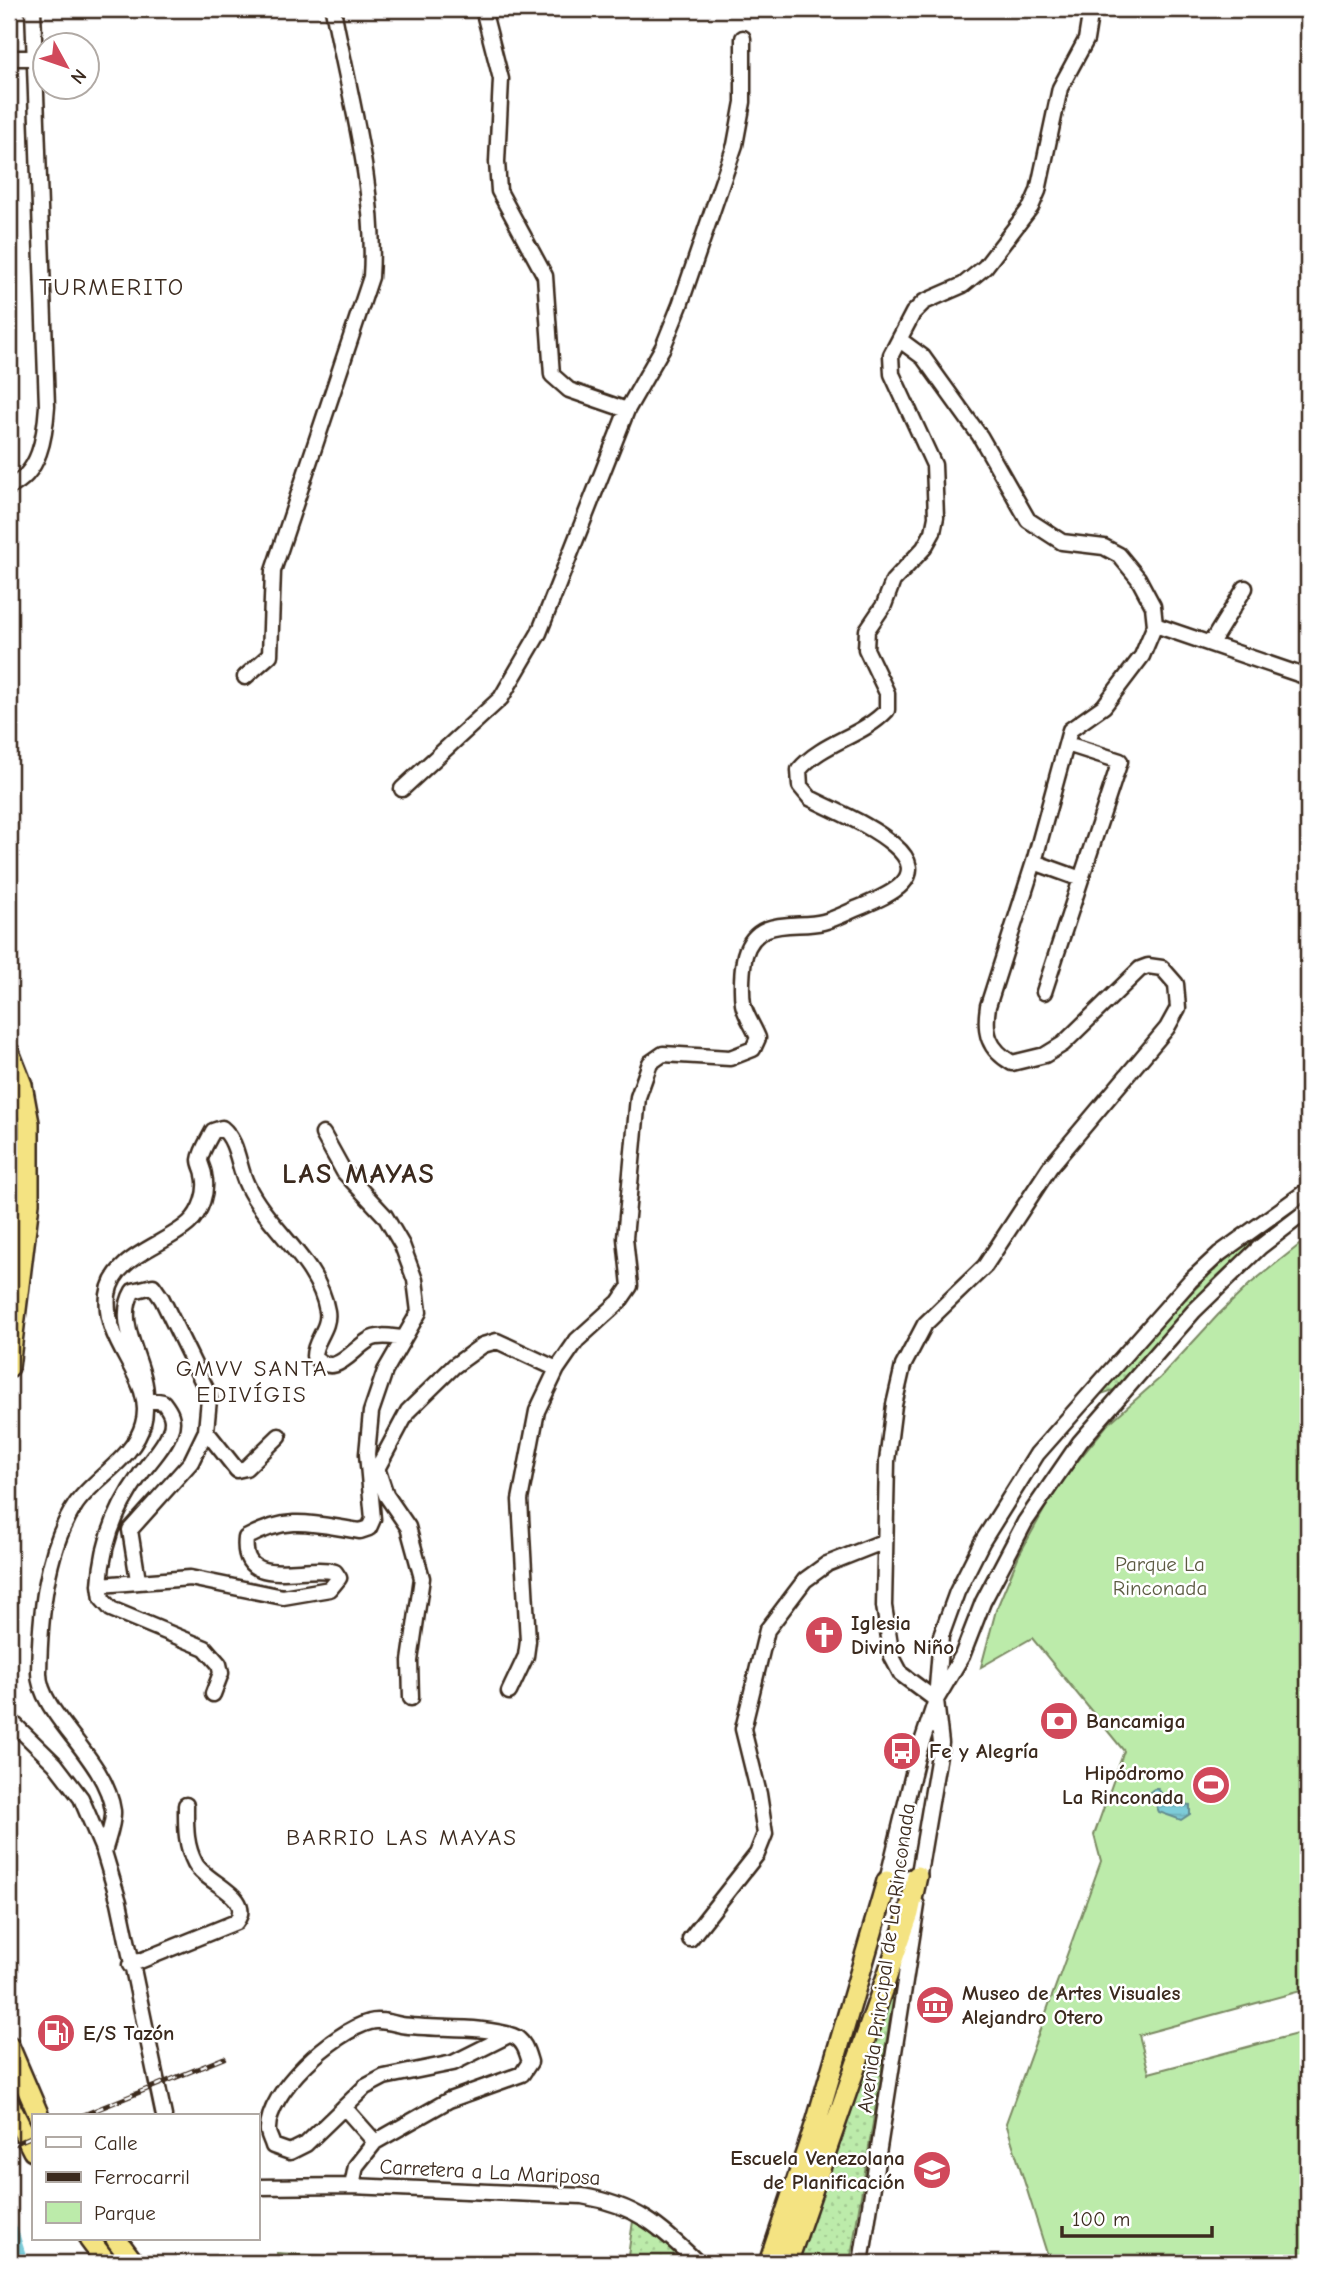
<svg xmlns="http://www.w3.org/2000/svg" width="1317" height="2272" font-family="'Comic Neue',sans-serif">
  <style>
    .grass { fill: url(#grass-dots); stroke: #7c8a64; stroke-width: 2 }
    .park { fill: #bcebaa; stroke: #7c8a64; stroke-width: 2 }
    .water { fill: url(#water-rules); stroke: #638b8e; stroke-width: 2 }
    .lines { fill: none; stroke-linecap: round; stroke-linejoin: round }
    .river { stroke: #7dccd9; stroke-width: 18 }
    .minor-casing { stroke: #3b2a1e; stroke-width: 19 }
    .highway-casing { stroke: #3b2a1e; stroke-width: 24 }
    .minor { stroke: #fff; stroke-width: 14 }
    .highway { stroke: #f4e382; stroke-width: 19 }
    .rail-casing { stroke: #3b2a1e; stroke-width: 5 }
    .rail { stroke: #fff; stroke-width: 2.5; stroke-dasharray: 8; stroke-linecap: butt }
    .labels { text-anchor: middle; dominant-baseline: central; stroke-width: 5; stroke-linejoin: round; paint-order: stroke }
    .park-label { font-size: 21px; fill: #5b5a41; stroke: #fff }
    .poi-label { font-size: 21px; font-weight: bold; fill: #3b2a1e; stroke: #fff; text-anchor: start }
    .street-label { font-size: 21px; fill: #3b2a1e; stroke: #fff }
    .neighbourhood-label { font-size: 23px; letter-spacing: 2px; fill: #3b2a1e; stroke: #fff }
    .quarter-label { font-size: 24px; letter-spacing: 2px; fill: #3b2a1e; stroke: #fff }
    .district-label { font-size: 28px; font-weight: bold; letter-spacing: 2px; fill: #3b2a1e; stroke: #fff }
  </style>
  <defs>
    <pattern id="grass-dots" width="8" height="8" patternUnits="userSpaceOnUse" patternTransform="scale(1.75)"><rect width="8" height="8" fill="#bcebaa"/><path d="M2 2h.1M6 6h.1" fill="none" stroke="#a2ca92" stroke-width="1.8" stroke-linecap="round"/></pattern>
    <pattern id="water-rules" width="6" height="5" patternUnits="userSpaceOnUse" patternTransform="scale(1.75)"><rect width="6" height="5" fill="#7dccd9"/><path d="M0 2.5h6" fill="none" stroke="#6dafba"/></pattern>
  </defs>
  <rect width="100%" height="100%" fill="#fff"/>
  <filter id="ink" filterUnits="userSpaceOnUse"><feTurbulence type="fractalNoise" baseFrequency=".0143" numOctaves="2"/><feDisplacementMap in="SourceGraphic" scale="14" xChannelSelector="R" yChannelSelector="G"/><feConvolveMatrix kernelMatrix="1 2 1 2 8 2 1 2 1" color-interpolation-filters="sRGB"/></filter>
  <g filter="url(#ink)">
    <!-- grass -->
    <path class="grass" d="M 1308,1197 L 1261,1235 L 1211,1282 L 1117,1389 L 1098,1395 C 1162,1323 1225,1248 1308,1197 Z
      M 897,1976 L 850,2263 L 797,2263 Z
      M 634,2214 L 682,2260 L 684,2263 L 627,2263 Z"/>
    <!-- park -->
    <path class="park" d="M 1308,1238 L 1308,1989 L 1139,2035 L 1149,2073 L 1308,2031 L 1308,2263 L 1050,2263 L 1006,2123 L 1101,1861 L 1094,1835 L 1124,1751 L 1032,1638 L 981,1667 L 996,1610 L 1019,1555 L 1049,1501 L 1076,1463 L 1107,1425 L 1160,1378 L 1218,1315 L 1250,1284 Z
      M 277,2253 L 324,2256 L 324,2263 L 277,2263 Z"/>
    <!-- water -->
    <path class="water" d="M 1154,1789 L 1158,1789 L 1169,1803 L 1190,1805 L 1190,1814 L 1181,1820 L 1159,1812 L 1150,1792 Z"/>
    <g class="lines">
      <!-- river -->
      <path class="river" d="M 9,2231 L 19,2263"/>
      <defs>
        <path id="minor" d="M 9,58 L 34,58
          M 900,340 L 923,357 L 980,436 L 1028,520 L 1062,542 L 1104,547 L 1119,555 L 1138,578 L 1153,606 L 1155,625 L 1142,656 L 1104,706 L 1070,730 L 1034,862 L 988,1006 C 984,1033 988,1049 1012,1063 L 1045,1055 L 1063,1044 L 1140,969 L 1148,966 L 1162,968 L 1176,984 L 1178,1008 L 1167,1028 L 1050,1167 L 985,1266 L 925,1324 L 903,1366 L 894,1405 L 887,1461 L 884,1606 L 892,1657 L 901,1674 L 936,1700
          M 627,410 L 663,347 L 680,305 L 735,145 L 743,102 L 743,38
          M 9,487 C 40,474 45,436 47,406 L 33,9
          M 1155,625 L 1307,677
          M 1211,643 L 1245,588
          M 245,677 L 270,655 L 273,571 L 371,277 C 377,190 349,94 333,9
          M 402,789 L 501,698 L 539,633 L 627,410 L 569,390 L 552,375 L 545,276 L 499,191 L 497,162 L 501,79 L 483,9
          M 1034,862 L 1081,879 L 1120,761 L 1067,744
          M 1044,992 L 1081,879
          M 206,1431 L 209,1399 L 207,1391 L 162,1299 L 153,1286 L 133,1291 C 113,1325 148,1364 146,1399 L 163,1402 C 170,1411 175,1419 170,1431 C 165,1446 149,1462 140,1475 C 116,1508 102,1544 100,1585 L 190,1578 L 283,1597 L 330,1589 L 339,1578 L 335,1572 C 305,1563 240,1592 246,1538 C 290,1514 313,1524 360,1531 L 369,1528 L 373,1519 L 367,1454 L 371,1412 L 385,1371 L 419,1312 L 415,1280 L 402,1245 L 385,1216 L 344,1172 L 323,1134
          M 377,1468 L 386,1495 L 408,1527 L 422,1578 L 410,1661 L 411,1698
          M 371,1480 L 408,1411 L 454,1366 L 483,1345 L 497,1341 L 557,1369
          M 138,1580 L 130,1530 L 191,1462 L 206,1431 L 237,1470 L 246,1468 L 279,1436
          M 100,1585 L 102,1599 L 111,1609 L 205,1648 L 219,1664 L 221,1673 L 213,1694
          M 509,1692 L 526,1656 L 528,1641 L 520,1500 L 537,1411 L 557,1369 L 577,1340 L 619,1302 L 630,1286 L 625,1238 L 638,1097 L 650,1063 L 663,1054 L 730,1058 L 753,1049 L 758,1038 C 754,1027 745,1015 743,1004 C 741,991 742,968 745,955 C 757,915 796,929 823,922 C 835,919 846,913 858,908 C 884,897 934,879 894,845 C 871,825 837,812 810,798 L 800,786 L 799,770 C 822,742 862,737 887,710 L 887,693 L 866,649 L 867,630 L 884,605 L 893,581 L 924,548 L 933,532 L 936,517 L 934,465 L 892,374 L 891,355 L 913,313 L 924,302 L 963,285 L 985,267 L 1031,207 L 1038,191 L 1060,88 L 1086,40 L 1091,9
          M 9,1719 L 55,1764 L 81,1798 L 104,1852 L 119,1902 L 164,2116
          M 104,1852 C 107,1840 114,1823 113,1811 C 106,1758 39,1714 39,1673 C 40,1619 45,1550 76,1504 C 95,1477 134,1458 143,1424 C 156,1379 102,1345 108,1295 C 113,1256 164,1246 189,1223 C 201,1212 208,1191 204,1175 C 204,1170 200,1165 200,1160 C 201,1151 209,1139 213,1131 L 222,1128 C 238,1141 238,1167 247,1185 C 268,1229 319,1262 327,1311 C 330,1329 314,1340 314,1356 C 335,1380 351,1350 369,1340 C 378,1334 392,1337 402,1338
          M 917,1876 L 887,1881 L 917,1757 L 936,1700 L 962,1656 L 983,1602 L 1025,1522 L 1080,1442 L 1194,1311 L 1260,1247 L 1308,1210
          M 917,1885 L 941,1743 L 936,1700 L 941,1636 L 957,1592 L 982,1542 L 1037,1454 L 1190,1281 L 1219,1254 L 1308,1190
          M 690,1939 L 757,1854 L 765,1834 L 759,1794 L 743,1729 L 767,1630 L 805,1580 L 827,1564 L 885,1541
          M 130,1965 L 236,1922 C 255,1896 206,1884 195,1863 C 185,1844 186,1826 186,1805
          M 344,2107 L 375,2142
          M 352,2186 L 356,2166 L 375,2142 L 449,2100 L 522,2074 L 530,2062 C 527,2052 524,2040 513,2036 C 481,2025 436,2030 401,2025 C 392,2023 379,2019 370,2022 C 335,2031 266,2092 268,2131 C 268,2135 272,2141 273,2146 L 290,2152 L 306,2144 L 365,2087 L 384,2077 L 453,2063 L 507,2036
          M 257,2187 L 352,2186 L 582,2196 C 636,2205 661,2227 698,2263
          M 861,2263 L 917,1905"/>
        <path id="highway" d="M 9,1052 L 22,1085 L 29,1123 L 29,1203 L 9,1367
          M 9,1146 L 14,1195 L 9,1246
          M 9,2046 L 39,2116
          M 9,2104 L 33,2151
          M 89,2239 L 107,2263
          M 116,2239 L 134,2263
          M 769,2263 L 817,2120 L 887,1881
          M 787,2263 L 909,1913 L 917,1876"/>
      </defs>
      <!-- minor casing -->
      <use href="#minor" class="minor-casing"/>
      <!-- highway casing -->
      <use href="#highway" class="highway-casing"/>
      <!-- minor -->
      <use href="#minor" class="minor"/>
      <!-- highway -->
      <use href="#highway" class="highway"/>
      <defs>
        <path id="rail" d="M 81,2116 L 224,2058
          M 9,2146 L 33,2136"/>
      </defs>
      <!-- rail casing -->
      <use href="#rail" class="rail-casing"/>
      <!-- rail -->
      <use href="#rail" class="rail"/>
    </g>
  </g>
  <!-- icons -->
  <defs>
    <symbol id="church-disc" viewBox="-11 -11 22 22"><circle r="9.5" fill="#d1495b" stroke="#fff"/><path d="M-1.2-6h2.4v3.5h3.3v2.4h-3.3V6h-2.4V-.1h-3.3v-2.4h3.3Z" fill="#fff"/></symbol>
    <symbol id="bank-disc" viewBox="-11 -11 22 22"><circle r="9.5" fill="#d1495b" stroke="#fff"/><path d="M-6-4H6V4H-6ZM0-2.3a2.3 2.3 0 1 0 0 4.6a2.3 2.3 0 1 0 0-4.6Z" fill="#fff"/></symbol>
    <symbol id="bus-disc" viewBox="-11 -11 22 22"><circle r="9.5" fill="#d1495b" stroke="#fff"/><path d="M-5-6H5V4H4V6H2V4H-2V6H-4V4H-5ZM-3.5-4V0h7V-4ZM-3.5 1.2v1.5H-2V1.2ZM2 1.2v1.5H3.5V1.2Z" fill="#fff"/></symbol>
    <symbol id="stadium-disc" viewBox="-11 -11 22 22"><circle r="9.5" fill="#d1495b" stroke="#fff"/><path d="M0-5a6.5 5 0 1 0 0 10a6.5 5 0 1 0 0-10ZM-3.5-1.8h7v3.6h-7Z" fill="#fff"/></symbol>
    <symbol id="museum-disc" viewBox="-11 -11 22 22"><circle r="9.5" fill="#d1495b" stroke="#fff"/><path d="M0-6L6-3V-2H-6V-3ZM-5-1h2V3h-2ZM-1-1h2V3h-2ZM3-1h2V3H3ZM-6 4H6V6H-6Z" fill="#fff"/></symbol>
    <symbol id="fuel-disc" viewBox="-11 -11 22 22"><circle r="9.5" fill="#d1495b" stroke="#fff"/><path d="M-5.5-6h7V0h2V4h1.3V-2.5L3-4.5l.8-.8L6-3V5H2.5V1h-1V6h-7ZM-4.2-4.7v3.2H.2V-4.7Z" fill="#fff"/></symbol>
    <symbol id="university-disc" viewBox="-11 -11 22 22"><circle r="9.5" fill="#d1495b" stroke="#fff"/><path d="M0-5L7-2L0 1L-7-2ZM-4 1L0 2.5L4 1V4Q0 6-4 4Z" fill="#fff"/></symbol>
  </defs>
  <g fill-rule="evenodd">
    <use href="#church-disc" x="802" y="1613" width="44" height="44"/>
    <use href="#bank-disc" x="1037" y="1699" width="44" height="44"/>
    <use href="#bus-disc" x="880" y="1729" width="44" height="44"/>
    <use href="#stadium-disc" x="1189" y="1763" width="44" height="44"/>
    <use href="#museum-disc" x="913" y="1983" width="44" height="44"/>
    <use href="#fuel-disc" x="34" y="2011" width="44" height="44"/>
    <use href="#university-disc" x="910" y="2148" width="44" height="44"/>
  </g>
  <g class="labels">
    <!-- park labels -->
    <g class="park-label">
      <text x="1160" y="1564">Parque La<tspan x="1160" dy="24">Rinconada</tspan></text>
    </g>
    <!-- poi labels -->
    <g class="poi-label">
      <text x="851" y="1623">Iglesia<tspan x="851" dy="24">Divino Niño</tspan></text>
      <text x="1086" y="1721">Bancamiga</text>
      <text x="929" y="1751">Fe y Alegría</text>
      <text x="1184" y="1773" text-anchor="end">Hipódromo<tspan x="1184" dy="24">La Rinconada</tspan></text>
      <text x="962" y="1993">Museo de Artes Visuales<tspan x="962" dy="24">Alejandro Otero</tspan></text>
      <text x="83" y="2033">E/S Tazón</text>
      <text x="905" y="2158" text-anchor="end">Escuela Venezolana<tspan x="905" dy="24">de Planificación</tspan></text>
    </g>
    <!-- street labels -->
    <g class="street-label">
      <text transform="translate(886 1958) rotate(-82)">Avenida Principal de La Rinconada</text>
      <text transform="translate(490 2172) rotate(3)">Carretera a La Mariposa</text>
    </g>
    <!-- neighbourhood labels -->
    <g class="neighbourhood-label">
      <text x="252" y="1368">GMVV SANTA<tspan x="252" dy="26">EDIVÍGIS</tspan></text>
      <text x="402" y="1837">BARRIO LAS MAYAS</text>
    </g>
    <!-- quarter labels -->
    <g class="quarter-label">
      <text x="112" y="287">TURMERITO</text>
    </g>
    <!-- district labels -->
    <g class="district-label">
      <text x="359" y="1174">LAS MAYAS</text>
    </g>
  </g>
  <!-- margin -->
  <rect width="1317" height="2272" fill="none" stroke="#fff" stroke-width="35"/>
  <rect x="18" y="18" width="1282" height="2237" fill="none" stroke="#3b2a1e" stroke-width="2.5" filter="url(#ink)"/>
  <!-- legend -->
  <rect x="32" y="2114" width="228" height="126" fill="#ffffff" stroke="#b1aaa5" stroke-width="2"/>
  <rect x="46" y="2137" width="35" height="10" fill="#ffffff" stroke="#b1aaa5" stroke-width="2"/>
  <text x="94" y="2150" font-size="21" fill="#3b2a1e">Calle</text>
  <rect x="46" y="2172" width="35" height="10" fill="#3b2a1e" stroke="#b1aaa5" stroke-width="2"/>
  <text x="94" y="2184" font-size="21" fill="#3b2a1e">Ferrocarril</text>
  <rect x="46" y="2202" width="35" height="21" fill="#bcebaa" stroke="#b1aaa5" stroke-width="2"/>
  <text x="94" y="2220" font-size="21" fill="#3b2a1e">Parque</text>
  <!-- north arrow -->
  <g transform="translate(66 66) rotate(130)"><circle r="33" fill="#ffffff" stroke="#b1aaa5" stroke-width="2"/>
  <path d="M0-5L12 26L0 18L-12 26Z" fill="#d1495b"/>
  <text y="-10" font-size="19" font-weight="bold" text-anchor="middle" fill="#3b2a1e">N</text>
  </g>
  <!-- scale -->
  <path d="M1062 2226v10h150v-10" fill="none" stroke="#3b2a1e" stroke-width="3.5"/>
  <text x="1072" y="2226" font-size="21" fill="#3b2a1e" stroke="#ffffff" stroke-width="5" paint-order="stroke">100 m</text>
</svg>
